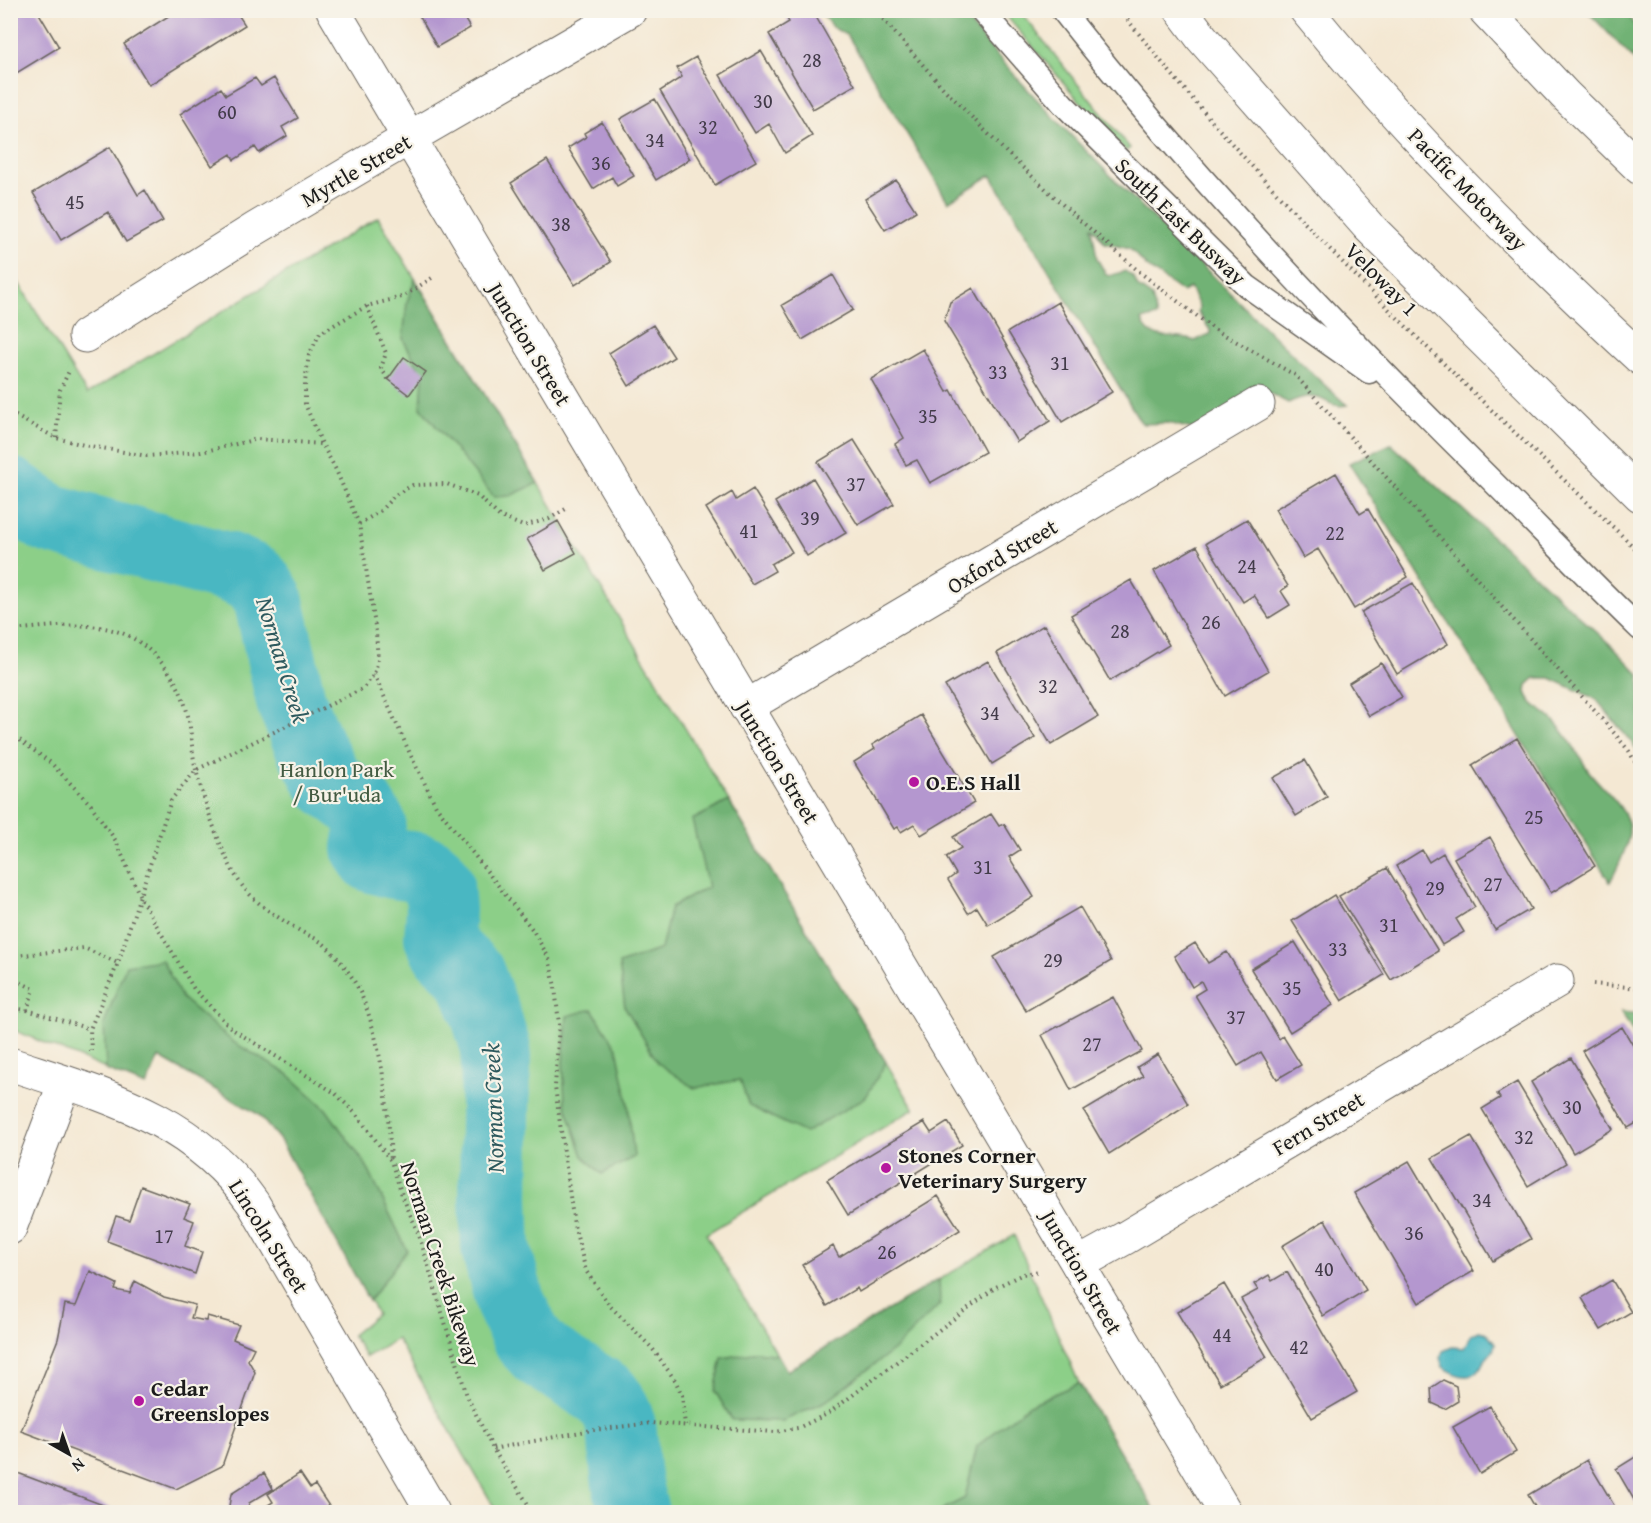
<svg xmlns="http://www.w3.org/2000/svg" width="1651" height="1523" font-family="'Gentium Book Plus',serif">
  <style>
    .green { fill: #8ccf88; stroke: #547652; stroke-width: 1.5 }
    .forest { fill: #71b274; stroke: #466748; stroke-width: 1.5; fill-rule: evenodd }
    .water { fill: #49b7c2; stroke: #326a6f; stroke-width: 1.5 }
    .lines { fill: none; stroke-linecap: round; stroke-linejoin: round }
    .river { stroke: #49b7c2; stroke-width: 70 }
    .building { fill: #b497cf }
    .lane-casing { stroke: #68635c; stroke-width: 25 }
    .street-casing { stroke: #68635c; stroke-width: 35 }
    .secondary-casing { stroke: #68635c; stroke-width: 35 }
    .highway-casing { stroke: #68635c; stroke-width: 35 }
    .path { stroke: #68635c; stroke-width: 4; stroke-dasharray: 1.5 4.5; stroke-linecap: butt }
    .lane { stroke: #fff; stroke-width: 22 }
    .street { stroke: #fff; stroke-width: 33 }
    .secondary { stroke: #fff; stroke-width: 33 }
    .highway { stroke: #fff; stroke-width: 33 }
    .poi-dot { fill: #b5179e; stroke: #f7f3e8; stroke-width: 2 }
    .labels { text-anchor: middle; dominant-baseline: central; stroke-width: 4.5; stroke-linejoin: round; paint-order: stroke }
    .number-label { font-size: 20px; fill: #423b49 }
    .street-label { font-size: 22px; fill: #1c1c1c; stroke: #f7f3e8 }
    .park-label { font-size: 22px; fill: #435b42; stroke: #f7f3e8 }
    .poi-label { font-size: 22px; font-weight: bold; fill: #1c1c1c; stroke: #f7f3e8; text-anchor: start }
    .water-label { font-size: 24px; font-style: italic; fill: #2e5a5e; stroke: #f7f3e8 }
  </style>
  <rect width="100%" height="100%" fill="#f7f3e8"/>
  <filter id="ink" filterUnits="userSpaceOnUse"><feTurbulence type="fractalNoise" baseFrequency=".0167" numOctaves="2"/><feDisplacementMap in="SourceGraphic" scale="12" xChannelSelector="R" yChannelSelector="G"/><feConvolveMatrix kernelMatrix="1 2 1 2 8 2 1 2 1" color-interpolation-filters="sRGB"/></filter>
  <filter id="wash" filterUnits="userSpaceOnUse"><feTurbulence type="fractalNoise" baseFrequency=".008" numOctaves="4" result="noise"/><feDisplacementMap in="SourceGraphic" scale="24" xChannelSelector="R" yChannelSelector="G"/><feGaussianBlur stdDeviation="1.35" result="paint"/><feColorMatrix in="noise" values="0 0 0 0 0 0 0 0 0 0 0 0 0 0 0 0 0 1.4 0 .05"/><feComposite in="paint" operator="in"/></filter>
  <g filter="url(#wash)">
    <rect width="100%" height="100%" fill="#f4e8d3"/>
    <!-- green -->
    <path class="green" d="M 1002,11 L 1020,11 L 1072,77 L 1130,148 L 1126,151 L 1075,96 Z
      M 378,217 L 914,1109 L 706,1234 L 787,1371 L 1014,1235 L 1079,1383 L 1156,1512 L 497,1512 L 397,1339 L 366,1357 L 352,1335 L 377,1314 L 280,1140 L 258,1114 L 159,1057 L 146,1086 L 11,1029 L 10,269 L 87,394 Z"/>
    <!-- forest -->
    <path class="forest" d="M 820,11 L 959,11 C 1037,105 1125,191 1213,276 C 1257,320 1300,364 1347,405 C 1321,410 1325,385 1288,403 L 1271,394 L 1258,395 L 1200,431 L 1168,423 L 1143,424 L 1140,421 L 991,175 L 948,202 L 848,36 L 832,27 ZM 1092,226 L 1105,243 L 1130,249 L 1147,267 L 1182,292 L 1190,288 L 1199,306 L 1198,312 L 1210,330 L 1210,334 L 1195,341 C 1176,333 1150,345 1142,320 L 1157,316 L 1152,297 L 1138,287 L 1134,278 L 1125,271 L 1109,276 L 1106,274 L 1097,259 Z
      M 1587,11 L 1627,11 L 1640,35 L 1640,66 Z
      M 415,279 L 538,483 L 510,496 L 494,497 L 421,408 L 423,376 L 403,339 L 407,302 Z
      M 1391,444 L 1613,647 L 1640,675 L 1640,753 L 1596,699 L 1550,678 L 1535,678 L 1527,685 L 1526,692 C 1530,706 1545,711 1554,721 C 1569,736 1577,753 1588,770 C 1600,787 1624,804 1629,826 C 1631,841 1617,869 1610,882 L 1349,463 Z
      M 729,801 L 886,1062 L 866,1097 L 805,1133 L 749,1106 L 740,1080 L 694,1088 L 658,1063 L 625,1007 L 619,964 L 661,949 L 671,907 L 708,887 L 692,820 Z
      M 162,960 L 182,998 L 233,1042 L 288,1074 L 326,1109 L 366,1165 L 407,1250 L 369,1301 L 280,1140 L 258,1114 L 159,1057 L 146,1086 L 106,1070 L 104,1024 L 126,965 Z
      M 592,1009 L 617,1048 L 628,1103 L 634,1157 L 602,1174 L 583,1156 L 565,1103 L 563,1062 L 567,1016 Z
      M 1621,1012 L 1640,1014 L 1640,1045 Z
      M 939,1279 L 940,1304 L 895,1349 L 826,1401 L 783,1421 L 732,1420 L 715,1391 L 722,1358 L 758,1352 L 778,1355 L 787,1371 Z
      M 1079,1383 L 1156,1512 L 938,1512 L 965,1498 L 977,1446 L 1029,1405 Z"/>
    <!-- water -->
    <path class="water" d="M 1479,1331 L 1487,1333 L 1495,1343 C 1494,1351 1491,1353 1486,1359 C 1482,1362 1482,1367 1478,1371 C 1468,1381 1453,1374 1443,1367 L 1440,1358 L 1443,1351 L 1452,1347 L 1464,1348 L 1471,1335 Z"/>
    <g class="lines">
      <!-- river -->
      <path class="river" d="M 10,492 L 48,518 L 230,568 L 255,579 L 268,598 L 291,701 L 311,749 L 330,783 L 359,805 L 371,824 L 367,848 L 373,858 L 394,864 L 417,867 L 428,871 L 435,877 L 439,884 L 441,910 L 439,937 L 447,952 L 470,974 L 487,1019 L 496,1049 L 494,1197 L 496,1248 L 510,1302 L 528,1340 L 541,1354 L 606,1395 C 628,1423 621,1444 626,1476 C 627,1488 631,1500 634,1512"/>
    </g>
    <g id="blocks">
      <!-- building -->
      <path class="building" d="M 10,10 L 37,10 L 59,47 L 10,77 Z
        M 178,10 L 235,10 L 245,25 L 149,85 L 124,44 Z
        M 416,10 L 470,10 L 462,15 L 470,28 L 437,47 Z
        M 797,10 L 812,10 L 855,85 L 813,109 L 769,34 L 789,22 L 786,17 Z
        M 761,51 L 812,136 L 785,153 L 769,124 L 755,133 L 720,75 Z
        M 696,57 L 756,161 L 715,185 L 660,91 L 682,77 L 677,68 Z
        M 255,78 L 261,86 L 274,78 L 298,118 L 282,127 L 287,136 L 259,153 L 255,147 L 234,160 L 231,154 L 212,166 L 180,114 L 221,88 L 226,95 Z
        M 655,99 L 690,159 L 656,180 L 620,119 Z
        M 602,122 L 634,176 L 617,186 L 612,177 L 593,189 L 568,148 L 586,137 L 584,133 Z
        M 110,147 L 138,195 L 145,190 L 163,221 L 126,242 L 108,212 L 61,240 L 33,193 Z
        M 547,160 L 611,262 L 575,285 L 511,183 Z
        M 896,180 L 916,211 L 885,230 L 865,199 Z
        M 833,275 L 853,310 L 802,340 L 782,305 Z
        M 973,288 L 1050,421 L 1017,442 L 944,321 L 950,302 Z
        M 1058,302 L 1112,392 L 1062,422 L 1008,332 Z
        M 653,325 L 674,357 L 629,386 L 609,353 Z
        M 923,349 L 947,392 L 951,390 L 985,452 L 930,483 L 917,460 L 906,465 L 895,444 L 904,438 L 871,379 Z
        M 404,357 L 426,372 L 409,395 L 388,379 Z
        M 854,440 L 894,504 L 858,525 L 818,462 Z
        M 1336,473 L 1360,514 L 1368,509 L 1408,577 L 1354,609 L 1318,549 L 1303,558 L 1275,509 Z
        M 813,478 L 846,533 L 807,556 L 775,502 Z
        M 753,489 L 792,552 L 771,564 L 775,571 L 752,584 L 706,508 L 732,492 L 736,500 Z
        M 1247,519 L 1288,586 L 1281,591 L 1290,605 L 1269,618 L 1254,595 L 1243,602 L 1206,543 Z
        M 558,521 L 576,553 L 545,570 L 527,539 Z
        M 1197,546 L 1268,671 L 1225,696 L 1154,571 Z
        M 1131,580 L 1169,645 L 1110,681 L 1071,615 Z
        M 1413,583 L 1448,644 L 1397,674 L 1361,612 Z
        M 1044,625 L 1098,717 L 1051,745 L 997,653 Z
        M 988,661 L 1035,738 L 992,764 L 945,686 Z
        M 1381,663 L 1402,697 L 1369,716 L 1349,683 Z
        M 921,715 L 974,803 L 921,835 L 914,824 L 901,832 L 898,827 L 894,829 L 854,762 L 875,749 L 872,745 Z
        M 1517,738 L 1595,866 L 1551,893 L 1472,765 Z
        M 1305,760 L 1327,797 L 1296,816 L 1273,778 Z
        M 991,814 L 999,826 L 1004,824 L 1020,850 L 1009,857 L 1034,897 L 988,925 L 977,907 L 968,913 L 948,880 L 956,874 L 946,857 L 961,848 L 953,837 Z
        M 1490,837 L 1531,909 L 1495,930 L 1454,858 Z
        M 1422,850 L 1429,862 L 1443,853 L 1475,907 L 1456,919 L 1464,932 L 1442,945 L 1396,866 Z
        M 1387,868 L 1438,951 L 1391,980 L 1339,896 Z
        M 1334,895 L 1384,975 L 1342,1001 L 1292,921 Z
        M 1080,907 L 1111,961 L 1026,1011 L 994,957 Z
        M 1295,942 L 1333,1005 L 1290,1032 L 1251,969 Z
        M 1195,943 L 1208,963 L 1227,952 L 1279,1039 L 1283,1036 L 1301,1065 L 1277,1079 L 1261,1052 L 1238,1066 L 1195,995 L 1205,989 L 1201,981 L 1192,987 L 1174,956 Z
        M 1113,997 L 1142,1051 L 1071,1090 L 1042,1035 Z
        M 1622,1027 L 1640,1057 L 1640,1121 L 1628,1128 L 1582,1051 Z
        M 1158,1054 L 1188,1104 L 1109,1154 L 1084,1111 L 1143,1076 L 1137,1067 Z
        M 1571,1058 L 1613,1129 L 1573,1153 L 1531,1082 Z
        M 1517,1082 L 1566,1163 L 1528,1186 L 1482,1109 L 1500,1098 L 1497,1094 Z
        M 924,1122 L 931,1133 L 948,1122 L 962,1145 L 848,1215 L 827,1180 Z
        M 1471,1136 L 1531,1239 L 1493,1261 L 1432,1158 Z
        M 1409,1161 L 1474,1271 L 1419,1303 L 1354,1193 Z
        M 141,1186 L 190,1204 L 184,1217 L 194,1221 L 185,1246 L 202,1252 L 195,1274 L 107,1241 L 116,1216 L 129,1220 Z
        M 938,1196 L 960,1230 L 859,1292 L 857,1288 L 827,1306 L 802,1265 L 833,1246 L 839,1257 Z
        M 1325,1220 L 1366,1290 L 1323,1316 L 1282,1246 Z
        M 90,1271 L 117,1284 L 115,1290 L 130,1293 L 135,1281 L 164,1297 L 195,1305 L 191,1318 L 206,1321 L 207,1316 L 239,1325 L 233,1339 L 254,1348 L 248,1360 L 255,1372 L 222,1466 L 176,1489 L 21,1431 L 58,1339 L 65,1304 L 76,1306 Z
        M 1287,1272 L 1357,1392 L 1312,1418 L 1241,1299 L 1258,1290 L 1254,1284 L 1269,1275 L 1272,1281 Z
        M 1612,1280 L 1631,1312 L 1601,1330 L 1582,1298 Z
        M 1224,1284 L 1267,1357 L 1220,1384 L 1177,1312 Z
        M 1443,1380 L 1456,1386 L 1458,1401 L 1445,1409 L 1432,1403 L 1431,1388 Z
        M 1490,1406 L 1516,1452 L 1480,1474 L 1453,1427 Z
        M 1640,1454 L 1640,1510 L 1616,1469 Z
        M 1587,1460 L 1618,1512 L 1538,1512 L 1528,1495 Z
        M 15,1472 L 119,1511 L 118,1512 L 10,1512 L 10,1484 Z
        M 264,1473 L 273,1489 L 249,1503 L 247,1512 L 228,1512 L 231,1494 Z
        M 300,1473 L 310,1488 L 315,1485 L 333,1512 L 257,1512 L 273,1502 L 268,1494 Z"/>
    </g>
  </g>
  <g filter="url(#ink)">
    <use href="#blocks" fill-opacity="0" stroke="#68635c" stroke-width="1.5"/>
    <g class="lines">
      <defs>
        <path id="lane" d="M 981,10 L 1063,104 L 1247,286 L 1369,372
          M 1062,10 C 1188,171 1329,319 1474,463 C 1530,518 1584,575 1640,629"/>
        <path id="street" d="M 85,336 L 255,229 L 378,156 L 630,10
          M 746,707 L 1258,404
          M 10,1064 C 106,1096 192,1117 253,1203 L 433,1512
          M 10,1228 L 65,1082
          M 1078,1264 L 1125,1238 L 1557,981"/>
        <path id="secondary" d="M 333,10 L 1225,1512"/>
        <path id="highway" d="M 1181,10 L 1202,38 L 1368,226 L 1640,495
          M 1306,10 C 1408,135 1522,249 1640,358
          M 1485,10 L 1565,95 L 1640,168"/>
      </defs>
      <!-- lane casing -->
      <use href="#lane" class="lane-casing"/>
      <!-- street casing -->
      <use href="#street" class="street-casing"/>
      <!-- secondary casing -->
      <use href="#secondary" class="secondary-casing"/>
      <!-- highway casing -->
      <use href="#highway" class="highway-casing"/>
      <!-- path -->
      <path class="path" d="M 875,10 L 944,89 L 1008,154 L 1074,215 L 1142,274 L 1214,329 L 1295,375 L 1610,728 L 1629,751 L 1640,771
        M 1120,10 C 1275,209 1460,379 1640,553
        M 367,306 L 386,353 L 381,368 L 388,379
        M 10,413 L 56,438 L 84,445 L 147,456 L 201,452 L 258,439 L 321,444
        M 56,438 L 60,390 L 70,369
        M 359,524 L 379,512 L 395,495 L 413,485 L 447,484 L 478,496 L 499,516 L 523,526 L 549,519 L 569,507
        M 10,630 C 53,627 106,616 143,645 C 163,661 179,682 186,708 C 192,728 191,750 196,770 C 205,803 218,844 234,873 C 249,900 271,913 297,929 C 306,935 317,938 325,945 C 339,958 352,975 360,992 C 383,1045 388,1105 391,1161
        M 374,674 L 412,758 L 436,806 L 532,929 L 549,958 L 555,987 L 559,1024 L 555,1087 L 574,1225 L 586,1271 L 610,1306 L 652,1348 L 675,1380 L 682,1395 L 685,1426
        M 10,733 L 51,763 L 91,805 L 116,841 L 141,899 L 194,989 L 232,1029 L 335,1093 L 357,1115 L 391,1161 L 402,1195 L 419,1235 L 467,1396 L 493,1449 L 533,1512
        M 10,955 L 15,956 L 84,948 L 118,963
        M 10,977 L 34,989 L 27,1010 L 10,1008
        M 1593,984 L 1640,988
        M 27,1010 L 90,1029
        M 91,1051 L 90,1029 L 118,963 L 171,800 L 196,770 L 364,688 L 374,674 L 378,661 L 376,632 L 359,524 L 336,470 L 322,444 L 305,404 L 305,382 L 309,355 L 320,333 L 367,306 L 402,297 L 432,278
        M 493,1449 L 586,1431 L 651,1423 L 775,1432 L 798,1428 L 829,1413 L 996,1287 L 1023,1274 L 1040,1271"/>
      <!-- lane -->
      <use href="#lane" class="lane"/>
      <!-- street -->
      <use href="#street" class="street"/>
      <!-- secondary -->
      <use href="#secondary" class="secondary"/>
      <!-- highway -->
      <use href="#highway" class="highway"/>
    </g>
  </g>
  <!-- markers -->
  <g class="poi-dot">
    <circle cx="914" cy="782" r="6"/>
    <circle cx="886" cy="1168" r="6"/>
    <circle cx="139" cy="1401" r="6"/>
  </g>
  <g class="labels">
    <!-- number labels -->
    <g class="number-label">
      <text x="812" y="59">28</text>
      <text x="763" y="100">30</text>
      <text x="227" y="111">60</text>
      <text x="708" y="126">32</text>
      <text x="655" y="139">34</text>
      <text x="601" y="162">36</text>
      <text x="75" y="201">45</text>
      <text x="561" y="223">38</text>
      <text x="1060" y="362">31</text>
      <text x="998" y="371">33</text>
      <text x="928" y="415">35</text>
      <text x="856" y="483">37</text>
      <text x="810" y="517">39</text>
      <text x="749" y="530">41</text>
      <text x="1335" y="532">22</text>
      <text x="1247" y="565">24</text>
      <text x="1211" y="621">26</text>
      <text x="1120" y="630">28</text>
      <text x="1048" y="685">32</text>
      <text x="990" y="712">34</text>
      <text x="1534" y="816">25</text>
      <text x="983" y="866">31</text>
      <text x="1493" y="883">27</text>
      <text x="1435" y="887">29</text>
      <text x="1389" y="924">31</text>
      <text x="1338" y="948">33</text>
      <text x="1053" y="959">29</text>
      <text x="1292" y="987">35</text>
      <text x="1236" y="1016">37</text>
      <text x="1092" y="1043">27</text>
      <text x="1572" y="1106">30</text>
      <text x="1524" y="1136">32</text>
      <text x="1482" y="1199">34</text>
      <text x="1414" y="1232">36</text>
      <text x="164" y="1235">17</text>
      <text x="887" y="1251">26</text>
      <text x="1324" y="1268">40</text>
      <text x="1222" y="1334">44</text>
      <text x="1299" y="1346">42</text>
    </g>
    <!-- street labels -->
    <g class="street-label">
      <text transform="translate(356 170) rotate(-30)">Myrtle Street</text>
      <text transform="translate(1468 189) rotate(46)">Pacific Motorway</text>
      <text transform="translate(1181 221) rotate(44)">South East Busway</text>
      <text transform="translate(1382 279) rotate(45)">Veloway 1</text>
      <text transform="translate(530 344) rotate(59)">Junction Street</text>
      <text transform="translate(1002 556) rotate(-31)">Oxford Street</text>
      <text transform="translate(778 762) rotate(59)">Junction Street</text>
      <text transform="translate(1318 1123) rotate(-31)">Fern Street</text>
      <text transform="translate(269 1236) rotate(58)">Lincoln Street</text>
      <text transform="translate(441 1264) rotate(72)">Norman Creek Bikeway</text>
      <text transform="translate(1082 1272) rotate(60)">Junction Street</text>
    </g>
    <!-- park labels -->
    <g class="park-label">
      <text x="337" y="769">Hanlon Park<tspan x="337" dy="25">/ Bur'uda</tspan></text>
    </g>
    <!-- poi labels -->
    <g class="poi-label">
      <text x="926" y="782">O.E.S Hall</text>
      <text x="898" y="1155">Stones Corner<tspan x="898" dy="25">Veterinary Surgery</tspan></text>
      <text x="151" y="1388">Cedar<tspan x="151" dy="25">Greenslopes</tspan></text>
    </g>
    <!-- water labels -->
    <g class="water-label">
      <text transform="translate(283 660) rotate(73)">Norman Creek</text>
      <text transform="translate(493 1108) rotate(-92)">Norman Creek</text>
    </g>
  </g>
  <!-- margin -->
  <rect width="1651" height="1523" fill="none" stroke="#f7f3e8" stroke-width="36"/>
  <!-- north arrow -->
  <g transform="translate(69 1454) rotate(140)" stroke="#f7f3e8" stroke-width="4.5" paint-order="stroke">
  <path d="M0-4.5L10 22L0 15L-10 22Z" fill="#1c1c1c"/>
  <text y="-9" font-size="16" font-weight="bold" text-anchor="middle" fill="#1c1c1c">N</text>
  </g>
</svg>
